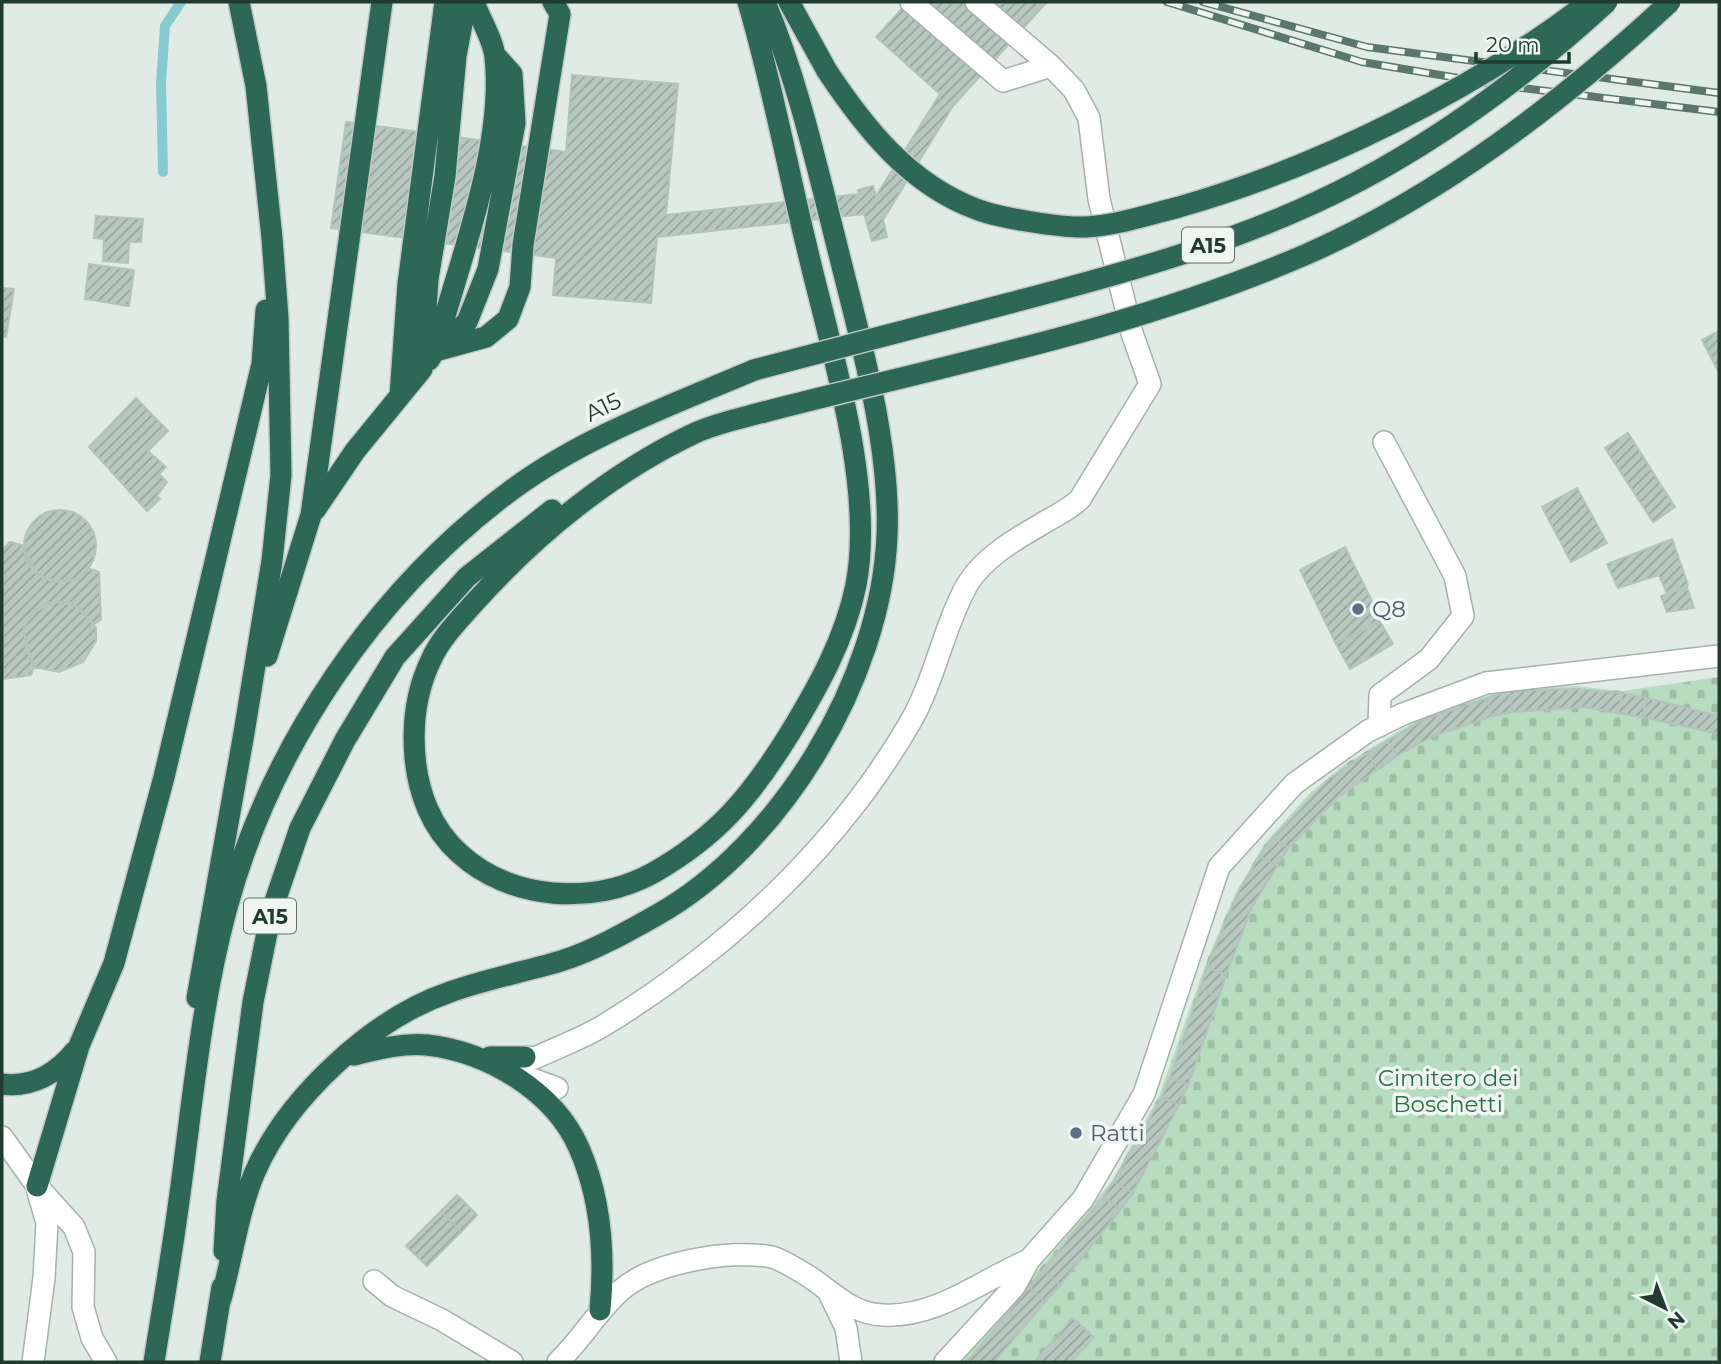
<svg xmlns="http://www.w3.org/2000/svg" width="1721" height="1364" font-family="Montserrat,sans-serif">
  <style>
    .cemetery { fill: url(#cemetery-stones) }
    .lines { fill: none; stroke-linecap: round; stroke-linejoin: round }
    .stream { stroke: #87cbd0; stroke-width: 10 }
    .building { fill: url(#building-hatch); stroke: #b2c4bb; stroke-width: 2 }
    .minor-casing { stroke: #a3b3ab; stroke-width: 24 }
    .highway-casing { stroke: #c1c8c5; stroke-width: 24 }
    .minor { stroke: #fff; stroke-width: 21 }
    .highway { stroke: #2d6756; stroke-width: 21 }
    .rail-casing { stroke: #5b776d; stroke-width: 8 }
    .rail { stroke: #f0f7f3; stroke-width: 5; stroke-dasharray: 16; stroke-linecap: butt }
    .highway-bridge-casing { stroke: #c1c8c5; stroke-width: 24; stroke-linecap: butt }
    .highway-bridge { stroke: #2d6756; stroke-width: 21 }
    .service-dot { fill: #5c6f8a; stroke: #f0f7f3; stroke-width: 2.5 }
    .labels { text-anchor: middle; dominant-baseline: central; stroke-width: 7; stroke-linejoin: round; paint-order: stroke }
    .shield { fill: #f0f7f3; stroke: #5f736b; stroke-width: 2 }
    .shield-label { font-size: 21px; font-weight: bold; fill: #213b31 }
    .street-label { font-size: 23px; fill: #213b31; stroke: #f0f7f3 }
    .service-label { font-size: 23px; fill: #4e5e75; stroke: #f0f7f3; text-anchor: start }
    .park-label { font-size: 23px; fill: #2b7140; stroke: #f0f7f3 }
  </style>
  <defs>
    <pattern id="cemetery-stones" width="16" height="16" patternUnits="userSpaceOnUse" patternTransform="scale(1.75)"><rect width="16" height="16" fill="#b8dcbf"/><path d="M2 7V4a2 2 0 0 1 4 0v3zM10 15v-3a2 2 0 0 1 4 0v3z" fill="#9ebea5"/></pattern>
    <pattern id="building-hatch" width="6" height="6" patternUnits="userSpaceOnUse" patternTransform="scale(1.75)"><rect width="6" height="6" fill="#b8c8c0"/><path d="M-1 1l2-2M0 6l6-6M5 7l2-2" fill="none" stroke="#95a49d"/></pattern>
  </defs>
  <rect width="100%" height="100%" fill="#e0ebe5"/>
  <!-- cemetery -->
  <path class="cemetery" d="M 1719,677 L 1719,1362 L 962,1362 L 1112,1181 L 1159,1096 L 1207,960 L 1235,894 L 1265,843 L 1311,792 L 1345,764 L 1422,717 L 1509,689 L 1575,686 L 1622,691 Z"/>
  <g class="lines">
    <!-- stream -->
    <path class="stream" d="M 163,172 L 161,83 L 165,26 L 181,2"/>
  </g>
  <!-- building -->
  <path class="building" d="M 908,2 L 1047,2 L 953,106 L 883,220 L 887,237 L 872,241 L 864,214 L 657,237 L 651,303 L 553,295 L 556,258 L 331,228 L 346,122 L 566,152 L 572,75 L 678,84 L 666,215 L 859,194 L 858,190 L 873,186 L 876,196 L 940,94 L 876,37 Z
    M 96,216 L 143,219 L 141,242 L 129,242 L 128,263 L 103,261 L 104,239 L 94,238 Z
    M 89,264 L 134,270 L 129,306 L 85,299 Z
    M 2,288 L 14,289 L 6,337 L 2,336 Z
    M 1719,331 L 1719,373 L 1702,340 Z
    M 136,398 L 168,431 L 148,451 L 166,467 L 159,474 L 167,482 L 157,496 L 160,499 L 147,511 L 89,447 Z
    M 1628,433 L 1675,507 L 1653,522 L 1605,448 Z
    M 1577,488 L 1607,543 L 1571,562 L 1542,507 Z
    M24 546a36 36 0 1 1 72 0a36 36 0 1 1-72 0Z
    M 1672,539 L 1688,585 L 1667,594 L 1659,575 L 1618,588 L 1607,564 Z
    M 10,542 L 22,545 L 34,570 L 48,579 L 69,581 L 80,578 L 90,569 L 99,572 L 101,620 L 94,624 L 72,603 L 54,601 L 45,604 L 30,616 L 24,628 L 26,649 L 34,667 L 31,675 L 2,679 L 2,550 Z
    M 1345,547 L 1382,621 L 1336,644 L 1300,570 Z
    M 1687,587 L 1694,608 L 1667,612 L 1661,596 Z
    M 54,601 L 79,607 L 96,628 L 96,641 L 83,662 L 59,672 L 34,667 L 24,634 L 25,624 L 34,613 Z
    M 1379,620 L 1393,644 L 1350,669 L 1336,644 Z
    M 1575,689 L 1622,693 L 1618,713 L 1584,707 L 1512,712 L 1510,691 Z
    M 1510,691 L 1512,712 L 1492,716 L 1487,698 Z
    M 1622,693 L 1647,698 L 1642,717 L 1618,713 Z
    M 1487,698 L 1492,716 L 1431,737 L 1397,756 L 1387,741 L 1423,720 Z
    M 1647,698 L 1719,716 L 1719,734 L 1642,717 Z
    M 1387,741 L 1397,756 L 1377,770 L 1368,753 Z
    M 1368,753 L 1377,770 L 1338,797 L 1288,848 L 1273,837 L 1329,779 Z
    M 1273,837 L 1288,848 L 1277,866 L 1259,856 Z
    M 1259,856 L 1277,866 L 1252,907 L 1226,975 L 1207,967 L 1237,895 Z
    M 1207,967 L 1226,975 L 1219,997 L 1200,989 Z
    M 1200,989 L 1219,997 L 1188,1085 L 1170,1077 Z
    M 1170,1077 L 1188,1085 L 1179,1105 L 1162,1097 Z
    M 1162,1097 L 1179,1105 L 1133,1193 L 1113,1182 Z
    M 1113,1182 L 1133,1193 L 1121,1209 L 1103,1197 Z
    M 457,1195 L 477,1215 L 461,1232 L 441,1211 Z
    M 1103,1197 L 1121,1209 L 1060,1285 L 1043,1270 Z
    M 441,1211 L 461,1232 L 427,1266 L 406,1246 Z
    M 1043,1270 L 1060,1285 L 1045,1302 L 1029,1287 Z
    M 1029,1287 L 1045,1302 L 994,1362 L 967,1362 Z
    M 1073,1318 L 1094,1337 L 1071,1362 L 1034,1362 Z"/>
  <g class="lines">
    <defs>
      <path id="minor" d="M 976,2 L 1051,66
        M 1379,726 L 1380,695 L 1429,659 L 1463,616 L 1455,576 L 1384,442
        M 525,1057 L 535,1058 C 558,1047 584,1038 606,1024 C 728,949 839,846 911,721 C 935,679 944,626 967,585 C 983,558 1014,540 1040,525 C 1054,516 1068,511 1080,499 L 1150,384 L 1132,333 L 1099,199 L 1089,118 L 1074,90 L 1051,66 L 1003,81 L 911,2
        M 510,1071 L 557,1088
        M 2,1137 L 37,1186 L 74,1227 L 84,1252 L 83,1307 L 92,1338 L 106,1362
        M 374,1281 L 392,1296 L 442,1320 L 512,1362
        M 830,1295 L 846,1328 L 851,1362
        M 33,1362 L 44,1278 L 47,1223 L 38,1192
        M 558,1362 C 581,1340 596,1313 620,1291 C 652,1262 731,1249 772,1257 C 782,1260 795,1268 805,1274 C 831,1290 850,1314 883,1315 C 937,1318 981,1280 1029,1260
        M 945,1362 L 1014,1287 L 1029,1260 L 1083,1199 L 1144,1094 L 1219,867 L 1294,784 L 1368,731 L 1403,714 L 1486,683 L 1719,656"/>
      <path id="highway" d="M 748,2 C 772,83 787,166 807,248 C 830,347 875,486 856,585 C 845,639 818,687 790,733 C 751,796 718,836 653,873 C 593,906 510,900 459,853 C 431,828 418,792 415,757 C 412,723 416,691 431,660 C 440,639 459,620 474,603 C 536,534 612,472 695,433 C 717,423 742,418 764,412
        M 789,2 L 827,71
        M 438,349 L 467,322 L 488,269 L 515,123 L 512,74 L 495,55
        M 435,351 L 486,337 L 508,319 L 520,287 L 523,245 L 560,14 L 553,2
        M 429,360 L 435,351 C 458,264 505,147 495,57 C 493,39 480,19 474,2
        M 400,396 L 408,284 L 445,2
        M 315,510 L 355,451 L 422,369 L 428,279 L 445,176 L 456,56 L 466,2
        M 267,656 L 311,515 L 382,2
        M 197,998 L 244,733 L 272,561 L 281,475 L 278,318 L 272,238 L 256,86 L 239,2
        M 354,1055 C 378,1049 402,1043 427,1045 C 488,1052 554,1091 579,1148 C 601,1198 605,1257 600,1310
        M 490,1057 L 525,1057
        M 2,1084 C 32,1088 57,1073 75,1051
        M 37,1186 L 79,1046 L 114,963 L 164,777 L 262,364 L 266,310
        M 224,1251 L 227,1201 L 253,1002 L 271,913 L 300,828 L 345,740 L 395,657 L 467,577 L 552,510
        M 221,1299 C 232,1259 239,1209 255,1172 C 288,1097 373,1018 450,992 C 486,979 524,972 561,961 C 593,951 627,932 657,915 C 781,845 881,679 887,536 C 891,444 859,335 837,246 C 816,163 798,81 765,2
        M 154,1362 C 162,1311 171,1259 178,1208 C 192,1109 200,1008 226,911 C 270,747 376,590 513,489 C 585,436 672,405 754,370
        M 210,1362 L 222,1287"/>
    </defs>
    <!-- minor casing -->
    <use href="#minor" class="minor-casing"/>
    <!-- highway casing -->
    <use href="#highway" class="highway-casing"/>
    <!-- minor -->
    <use href="#minor" class="minor"/>
    <!-- highway -->
    <use href="#highway" class="highway"/>
    <defs>
      <path id="rail" d="M 1167,2 L 1362,62 L 1506,86 L 1719,112
        M 1203,2 L 1367,47 L 1719,93"/>
    </defs>
    <!-- rail casing -->
    <use href="#rail" class="rail-casing"/>
    <!-- rail -->
    <use href="#rail" class="rail"/>
    <defs>
      <path id="highway-bridge" d="M 827,71 C 865,128 909,184 976,209 C 998,218 1063,228 1086,227 C 1118,225 1148,215 1179,207 C 1319,167 1474,90 1589,2
        M 754,370 C 839,348 924,326 1010,303 C 1129,272 1250,239 1359,181 C 1449,133 1533,70 1607,2
        M 764,412 C 946,365 1135,329 1307,254 C 1443,194 1562,102 1670,2"/>
    </defs>
    <!-- highway-bridge casing -->
    <use href="#highway-bridge" class="highway-bridge-casing"/>
    <!-- highway-bridge -->
    <use href="#highway-bridge" class="highway-bridge"/>
  </g>
  <!-- markers -->
  <g class="service-dot">
    <circle cx="1358" cy="609" r="7"/>
    <circle cx="1076" cy="1133" r="7"/>
  </g>
  <g class="labels">
    <!-- shield labels -->
    <g class="shield">
      <rect x="1182" y="227.5" width="52" height="35" rx="5"/>
      <rect x="244" y="898.5" width="52" height="35" rx="5"/>
    </g>
    <g class="shield-label">
      <text x="1208" y="245">A15</text>
      <text x="270" y="916">A15</text>
    </g>
    <!-- street labels -->
    <g class="street-label">
      <text transform="translate(603 407) rotate(-26)">A15</text>
    </g>
    <!-- service labels -->
    <g class="service-label">
      <text x="1372" y="609">Q8</text>
      <text x="1090" y="1133">Ratti</text>
    </g>
    <!-- park labels -->
    <g class="park-label">
      <text x="1448" y="1078">Cimitero dei<tspan x="1448" dy="26">Boschetti</tspan></text>
    </g>
  </g>
  <!-- border -->
  <rect width="1721" height="1364" fill="none" stroke="#213b31" stroke-width="7"/>
  <!-- north arrow -->
  <g transform="translate(1665 1308) rotate(138)" stroke="#f0f7f3" stroke-width="5" paint-order="stroke">
  <path d="M0-5L12 26L0 18L-12 26Z" fill="#213b31"/>
  <text y="-10" font-size="19" font-weight="bold" text-anchor="middle" fill="#213b31">N</text>
  </g>
  <!-- scale -->
  <path d="M1476 52v10h93v-10" fill="none" stroke="#213b31" stroke-width="3.5"/>
  <text x="1486" y="52" font-size="21" fill="#213b31" stroke="#f0f7f3" stroke-width="5" paint-order="stroke">20 m</text>
</svg>
